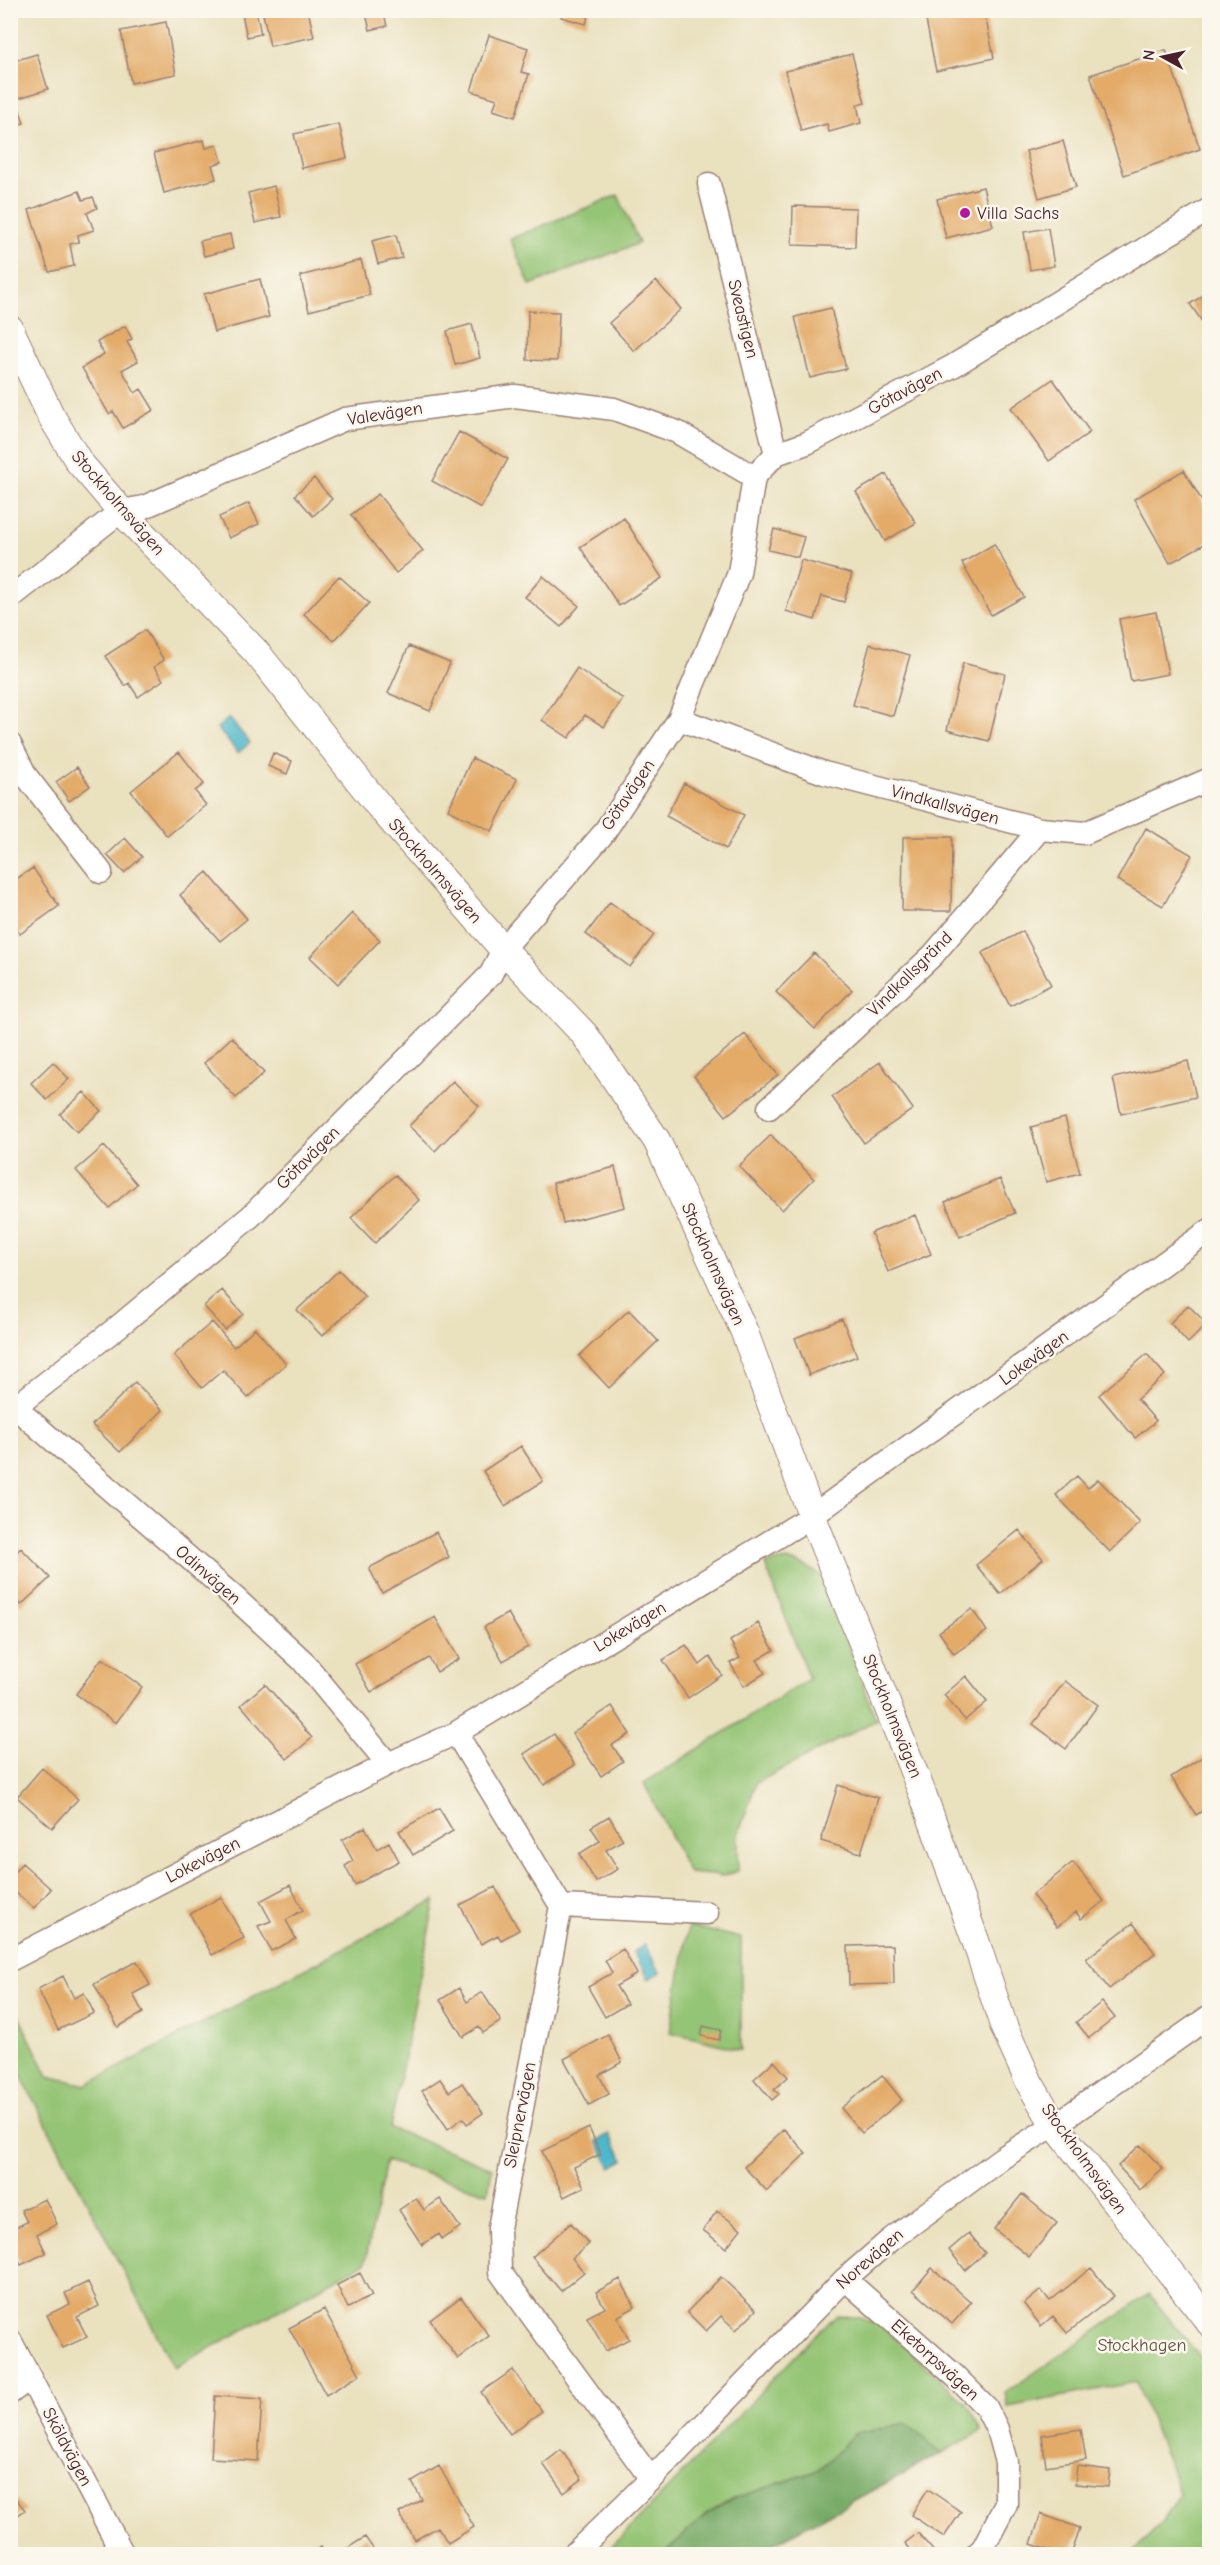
<svg xmlns="http://www.w3.org/2000/svg" width="1220" height="2565" font-family="'Comic Neue',sans-serif">
  <style>
    .green { fill: #94c474; stroke: #6f7250; stroke-width: 1.5 }
    .forest { fill: #7a6; stroke: #606448; stroke-width: 1.5 }
    .water { fill: #4eb8cb; stroke: #4c6c7b; stroke-width: 1.5 }
    .building { fill: #e3aa67 }
    .lines { fill: none; stroke-linecap: round; stroke-linejoin: round }
    .minor-casing { stroke: #9a8075; stroke-width: 25 }
    .tertiary-casing { stroke: #9a8075; stroke-width: 29 }
    .minor { stroke: #fff; stroke-width: 22 }
    .tertiary { stroke: #fff; stroke-width: 27 }
    .poi-dot { fill: #b5179e; stroke: #fbf7ec; stroke-width: 2 }
    .labels { text-anchor: middle; dominant-baseline: central; stroke-width: 5; stroke-linejoin: round; paint-order: stroke }
    .poi-label { font-size: 18px; fill: #4a1f2b; stroke: #fbf7ec; text-anchor: start }
    .street-label { font-size: 18px; fill: #4a1f2b; stroke: #fbf7ec }
    .park-label { font-size: 18px; fill: #605141; stroke: #fbf7ec }
  </style>
  <rect width="100%" height="100%" fill="#fbf7ec"/>
  <filter id="ink" filterUnits="userSpaceOnUse"><feTurbulence type="fractalNoise" baseFrequency=".0167" numOctaves="2"/><feDisplacementMap in="SourceGraphic" scale="12" xChannelSelector="R" yChannelSelector="G"/><feConvolveMatrix kernelMatrix="1 2 1 2 8 2 1 2 1" color-interpolation-filters="sRGB"/></filter>
  <filter id="wash" filterUnits="userSpaceOnUse"><feTurbulence type="fractalNoise" baseFrequency=".008" numOctaves="4" result="noise"/><feDisplacementMap in="SourceGraphic" scale="24" xChannelSelector="R" yChannelSelector="G"/><feGaussianBlur stdDeviation="1.35" result="paint"/><feColorMatrix in="noise" values="0 0 0 0 0 0 0 0 0 0 0 0 0 0 0 0 0 1.4 0 .05"/><feComposite in="paint" operator="in"/></filter>
  <g filter="url(#wash)">
    <rect width="100%" height="100%" fill="#eae1bf"/>
    <!-- green -->
    <path class="green" d="M 618,195 L 639,243 L 530,285 L 510,239 Z
      M 787,1560 L 806,1566 L 824,1578 L 876,1720 L 756,1783 L 738,1835 L 738,1871 L 723,1876 L 689,1873 L 644,1783 L 809,1679 L 765,1564 Z
      M 435,1900 L 390,2128 L 492,2168 L 488,2193 L 386,2161 L 365,2263 L 174,2368 L 11,2057 L 11,2000 L 48,2076 L 86,2085 Z
      M 688,1926 L 741,1938 L 741,2050 L 670,2032 Z
      M 1149,2294 L 1209,2368 L 1209,2554 L 1130,2554 L 1163,2521 L 1180,2493 L 1136,2382 L 1008,2407 L 1005,2393 Z
      M 839,2316 L 857,2317 L 880,2325 L 968,2404 L 982,2431 L 942,2453 L 906,2424 L 855,2433 L 819,2470 L 733,2499 L 707,2514 L 663,2554 L 605,2554 L 823,2327 Z"/>
    <!-- forest -->
    <path class="forest" d="M 906,2423 L 942,2453 L 754,2554 L 663,2554 L 707,2514 L 733,2499 L 819,2470 L 855,2433 Z"/>
    <!-- water -->
    <path class="water" d="M 229,718 L 250,743 L 238,753 L 217,728 Z
      M 645,1945 L 660,1972 L 649,1979 L 633,1952 Z
      M 609,2134 L 624,2160 L 611,2167 L 597,2141 Z"/>
    <g id="blocks">
      <!-- building -->
      <path class="building" d="M 241,10 L 256,10 L 261,34 L 247,37 Z
        M 279,10 L 308,10 L 314,37 L 270,46 L 263,14 Z
        M 365,10 L 383,10 L 387,26 L 370,30 Z
        M 562,10 L 590,10 L 586,24 L 561,17 Z
        M 924,10 L 984,10 L 994,58 L 936,71 Z
        M 166,22 L 176,74 L 131,83 L 121,31 Z
        M 489,35 L 528,48 L 521,72 L 529,74 L 515,117 L 493,110 L 497,99 L 471,91 Z
        M 1166,50 L 1200,149 L 1124,175 L 1090,75 Z
        M 37,54 L 48,89 L 16,99 L 24,123 L 10,127 L 10,62 Z
        M 852,54 L 865,103 L 857,105 L 861,123 L 829,132 L 827,124 L 801,131 L 785,71 Z
        M 339,124 L 347,158 L 302,168 L 294,134 Z
        M 204,140 L 206,148 L 217,145 L 222,162 L 212,165 L 216,179 L 164,193 L 154,153 Z
        M 1063,141 L 1076,187 L 1039,198 L 1026,151 Z
        M 274,186 L 281,217 L 255,223 L 248,193 Z
        M 983,187 L 993,226 L 946,238 L 937,199 Z
        M 79,191 L 83,200 L 93,197 L 97,208 L 87,213 L 94,230 L 78,235 L 79,242 L 70,244 L 74,266 L 49,272 L 29,210 Z
        M 793,206 L 856,208 L 855,247 L 792,245 Z
        M 1048,228 L 1054,266 L 1030,270 L 1024,232 Z
        M 230,234 L 233,249 L 204,256 L 200,241 Z
        M 396,235 L 402,258 L 378,264 L 372,241 Z
        M 361,260 L 370,295 L 309,311 L 300,276 Z
        M 260,279 L 269,317 L 214,332 L 204,294 Z
        M 656,281 L 681,309 L 634,351 L 609,323 Z
        M 1210,291 L 1210,333 L 1190,304 Z
        M 831,308 L 846,369 L 810,378 L 795,317 Z
        M 528,311 L 559,312 L 557,361 L 527,360 Z
        M 472,324 L 480,358 L 455,365 L 447,331 Z
        M 125,326 L 132,339 L 127,342 L 138,361 L 122,370 L 135,393 L 141,389 L 154,410 L 123,428 L 113,411 L 109,414 L 82,368 L 104,354 L 97,342 Z
        M 1053,379 L 1090,432 L 1049,461 L 1011,408 Z
        M 459,432 L 508,459 L 481,508 L 432,481 Z
        M 1184,470 L 1210,515 L 1210,541 L 1170,563 L 1134,499 Z
        M 886,474 L 916,523 L 885,541 L 856,492 Z
        M 314,478 L 332,499 L 313,516 L 295,495 Z
        M 378,494 L 423,551 L 396,573 L 351,515 Z
        M 249,503 L 259,524 L 229,538 L 219,517 Z
        M 624,518 L 662,578 L 619,606 L 580,547 Z
        M 774,529 L 804,537 L 798,557 L 768,550 Z
        M 994,544 L 1024,597 L 991,615 L 962,563 Z
        M 801,560 L 852,574 L 844,602 L 822,596 L 815,620 L 786,611 Z
        M 339,576 L 369,603 L 334,641 L 304,614 Z
        M 543,576 L 579,606 L 561,627 L 525,597 Z
        M 1156,612 L 1168,674 L 1131,681 L 1119,619 Z
        M 145,630 L 164,660 L 154,667 L 163,680 L 138,697 L 129,683 L 125,686 L 105,656 Z
        M 870,644 L 910,655 L 893,716 L 853,705 Z
        M 409,646 L 450,663 L 430,711 L 388,693 Z
        M 963,663 L 1005,674 L 989,741 L 947,730 Z
        M 577,668 L 623,699 L 604,727 L 585,715 L 569,738 L 542,720 Z
        M 179,752 L 204,784 L 195,791 L 206,805 L 167,836 L 131,791 Z
        M 273,753 L 292,761 L 287,774 L 268,766 Z
        M 472,758 L 517,779 L 492,831 L 448,810 Z
        M 77,767 L 90,786 L 69,801 L 56,782 Z
        M 684,783 L 744,815 L 726,849 L 666,816 Z
        M 1146,828 L 1192,855 L 1163,906 L 1117,880 Z
        M 903,837 L 952,837 L 951,911 L 902,911 Z
        M 125,838 L 142,857 L 124,873 L 107,855 Z
        M 33,868 L 59,906 L 20,934 L 10,922 L 10,883 Z
        M 207,872 L 247,919 L 220,941 L 180,895 Z
        M 610,902 L 654,935 L 630,967 L 586,934 Z
        M 352,913 L 380,940 L 338,984 L 310,957 Z
        M 1023,931 L 1051,985 L 1010,1006 L 982,953 Z
        M 814,953 L 852,990 L 815,1029 L 776,992 Z
        M 745,1034 L 778,1075 L 726,1116 L 694,1076 Z
        M 232,1037 L 264,1073 L 236,1098 L 204,1063 Z
        M 1188,1061 L 1196,1097 L 1121,1114 L 1113,1078 Z
        M 53,1062 L 69,1079 L 47,1100 L 31,1083 Z
        M 880,1062 L 913,1109 L 864,1143 L 832,1097 Z
        M 453,1081 L 479,1106 L 435,1151 L 409,1126 Z
        M 84,1092 L 101,1111 L 77,1132 L 60,1114 Z
        M 1065,1118 L 1080,1173 L 1046,1182 L 1031,1127 Z
        M 771,1135 L 814,1179 L 782,1210 L 739,1166 Z
        M 104,1146 L 137,1184 L 109,1208 L 76,1170 Z
        M 615,1167 L 625,1207 L 563,1223 L 553,1183 Z
        M 395,1175 L 419,1200 L 375,1243 L 351,1218 Z
        M 1000,1179 L 1015,1213 L 960,1237 L 945,1202 Z
        M 915,1215 L 931,1254 L 888,1272 L 871,1233 Z
        M 339,1270 L 365,1297 L 322,1336 L 297,1310 Z
        M 222,1290 L 243,1314 L 225,1330 L 204,1306 Z
        M 1188,1305 L 1207,1324 L 1188,1343 L 1170,1323 Z
        M 629,1310 L 658,1341 L 609,1388 L 579,1356 Z
        M 842,1319 L 857,1356 L 809,1375 L 795,1338 Z
        M 212,1322 L 234,1347 L 255,1328 L 286,1364 L 248,1398 L 223,1370 L 202,1388 L 174,1355 Z
        M 1147,1354 L 1165,1375 L 1137,1399 L 1156,1421 L 1135,1438 L 1099,1395 Z
        M 135,1382 L 163,1410 L 120,1452 L 92,1425 Z
        M 521,1446 L 543,1481 L 505,1506 L 483,1471 Z
        M 1077,1476 L 1088,1488 L 1098,1479 L 1140,1523 L 1110,1552 L 1056,1495 Z
        M 1019,1530 L 1043,1559 L 1000,1594 L 976,1565 Z
        M 436,1532 L 449,1557 L 382,1593 L 369,1568 Z
        M 21,1548 L 50,1578 L 21,1605 L 10,1594 L 10,1558 Z
        M 972,1609 L 987,1631 L 954,1654 L 939,1632 Z
        M 508,1613 L 528,1647 L 503,1661 L 484,1627 Z
        M 435,1617 L 459,1659 L 437,1672 L 429,1658 L 371,1692 L 355,1664 Z
        M 758,1623 L 774,1650 L 757,1660 L 765,1673 L 744,1686 L 730,1663 L 740,1658 L 730,1641 Z
        M 686,1645 L 700,1665 L 710,1657 L 722,1675 L 688,1698 L 663,1660 Z
        M 102,1658 L 142,1687 L 116,1723 L 76,1694 Z
        M 966,1676 L 987,1702 L 965,1720 L 944,1695 Z
        M 1065,1681 L 1098,1705 L 1066,1749 L 1033,1724 Z
        M 265,1684 L 312,1738 L 287,1759 L 241,1705 Z
        M 612,1706 L 630,1734 L 612,1745 L 623,1761 L 601,1776 L 572,1733 Z
        M 554,1734 L 575,1765 L 544,1785 L 524,1754 Z
        M 1210,1752 L 1210,1806 L 1196,1815 L 1171,1777 Z
        M 42,1768 L 78,1799 L 52,1828 L 17,1797 Z
        M 838,1785 L 878,1798 L 861,1853 L 821,1841 Z
        M 439,1808 L 453,1831 L 413,1855 L 399,1831 Z
        M 609,1816 L 623,1840 L 606,1850 L 618,1869 L 596,1882 L 579,1854 L 600,1841 L 591,1827 Z
        M 365,1827 L 377,1849 L 389,1842 L 399,1861 L 355,1885 L 345,1866 L 353,1861 L 342,1840 Z
        M 1073,1862 L 1104,1901 L 1081,1919 L 1076,1912 L 1057,1927 L 1032,1895 Z
        M 22,1863 L 51,1889 L 34,1908 L 10,1888 L 10,1877 Z
        M 290,1885 L 303,1910 L 286,1920 L 296,1939 L 271,1951 L 258,1926 L 271,1921 L 260,1901 Z
        M 495,1887 L 519,1930 L 501,1940 L 498,1935 L 481,1944 L 460,1905 Z
        M 221,1897 L 244,1938 L 212,1955 L 190,1914 Z
        M 1133,1923 L 1155,1953 L 1109,1989 L 1086,1959 Z
        M 893,1945 L 894,1984 L 849,1985 L 848,1946 Z
        M 623,1949 L 637,1974 L 616,1986 L 627,2004 L 605,2017 L 588,1987 L 612,1973 L 605,1960 Z
        M 137,1961 L 150,1985 L 133,1994 L 143,2013 L 118,2027 L 94,1984 Z
        M 63,1976 L 74,1998 L 84,1993 L 94,2013 L 58,2030 L 38,1989 Z
        M 459,1988 L 467,2002 L 482,1992 L 501,2021 L 483,2033 L 479,2027 L 463,2037 L 440,2000 Z
        M 1102,2002 L 1115,2018 L 1089,2038 L 1076,2022 Z
        M 703,2026 L 721,2030 L 719,2040 L 701,2036 Z
        M 608,2035 L 622,2062 L 599,2075 L 609,2094 L 589,2105 L 564,2059 Z
        M 774,2061 L 788,2077 L 774,2090 L 779,2094 L 772,2100 L 754,2079 Z
        M 882,2075 L 902,2100 L 862,2133 L 841,2108 Z
        M 440,2079 L 449,2092 L 462,2083 L 483,2113 L 467,2124 L 463,2118 L 448,2129 L 422,2091 Z
        M 589,2128 L 601,2154 L 574,2167 L 584,2187 L 564,2197 L 542,2151 Z
        M 784,2129 L 806,2153 L 767,2191 L 744,2167 Z
        M 1140,2145 L 1163,2169 L 1140,2190 L 1118,2166 Z
        M 1022,2194 L 1057,2223 L 1029,2257 L 994,2229 Z
        M 416,2198 L 424,2210 L 440,2199 L 460,2227 L 442,2239 L 439,2234 L 422,2245 L 399,2210 Z
        M 45,2199 L 57,2224 L 37,2234 L 46,2253 L 21,2265 L 10,2244 L 10,2230 L 27,2222 L 21,2210 Z
        M 717,2211 L 741,2229 L 726,2248 L 703,2230 Z
        M 571,2223 L 589,2244 L 572,2258 L 584,2272 L 561,2291 L 532,2257 Z
        M 969,2233 L 985,2253 L 965,2270 L 949,2250 Z
        M 932,2268 L 971,2302 L 952,2324 L 913,2290 Z
        M 1091,2268 L 1114,2296 L 1067,2333 L 1053,2316 L 1041,2326 L 1024,2304 L 1041,2290 L 1050,2301 Z
        M 360,2273 L 372,2296 L 348,2308 L 337,2285 Z
        M 721,2277 L 756,2310 L 736,2330 L 721,2316 L 706,2331 L 687,2312 Z
        M 620,2279 L 635,2307 L 617,2317 L 629,2339 L 606,2351 L 587,2317 L 605,2308 L 596,2292 Z
        M 88,2282 L 99,2306 L 77,2317 L 87,2337 L 63,2348 L 47,2315 L 70,2304 L 65,2293 Z
        M 461,2297 L 489,2336 L 458,2359 L 430,2320 Z
        M 324,2309 L 360,2375 L 326,2395 L 289,2328 Z
        M 513,2370 L 542,2411 L 510,2434 L 481,2392 Z
        M 215,2396 L 262,2399 L 258,2461 L 211,2458 Z
        M 1081,2429 L 1086,2460 L 1046,2466 L 1042,2435 Z
        M 561,2450 L 582,2479 L 564,2493 L 543,2464 Z
        M 439,2466 L 474,2527 L 448,2543 L 438,2527 L 415,2540 L 399,2513 L 422,2500 L 412,2482 Z
        M 1077,2466 L 1110,2470 L 1108,2487 L 1075,2484 Z
        M 928,2489 L 961,2512 L 944,2537 L 911,2515 Z
        M 10,2491 L 25,2510 L 10,2521 Z
        M 1041,2514 L 1080,2528 L 1071,2554 L 1059,2554 L 1031,2544 Z
        M 918,2533 L 936,2554 L 915,2554 L 905,2543 Z
        M 365,2537 L 377,2554 L 338,2554 Z
        M 321,2547 L 326,2554 L 309,2554 Z"/>
    </g>
  </g>
  <g filter="url(#ink)">
    <use href="#blocks" fill-opacity="0" stroke="#9a8075" stroke-width="1.5"/>
    <g class="lines">
      <defs>
        <path id="minor" d="M 709,184 L 776,454
          M 10,598 L 121,511 L 144,507 L 345,419 L 515,396 L 614,409 L 677,432 L 754,477
          M 679,719 L 824,773 L 1040,829 L 1085,833 L 1210,779
          M 10,744 L 26,776 L 101,872
          M 769,1108 L 933,955 L 1040,829
          M 10,1403 L 234,1597 L 302,1660 L 388,1764
          M 10,1411 L 119,1326 L 251,1216 L 491,974 L 503,949 L 603,834 L 679,719 L 739,573 L 754,477 L 776,454 L 807,443 L 953,366 L 1210,209
          M 456,1733 L 561,1906 L 499,2228 L 500,2272 L 651,2479
          M 561,1906 L 707,1913
          M 10,1960 L 388,1764 L 456,1733 L 812,1516 L 1210,1230
          M 845,2279 L 955,2376 L 986,2407 L 997,2429 L 1006,2462 L 1006,2504 L 983,2548 L 977,2554
          M 10,2340 L 123,2554
          M 10,2393 L 30,2378
          M 574,2554 L 651,2479 L 845,2279 L 890,2240 L 1002,2158 L 1068,2116 L 1210,2016"/>
        <path id="tertiary" d="M 10,329 L 50,414 L 79,462 L 121,511 L 257,653 L 379,806 L 503,949 L 585,1035 L 657,1141 L 744,1331 L 812,1516 L 923,1795 L 976,1942 L 1004,2027 L 1030,2084 L 1054,2124 L 1210,2323"/>
      </defs>
      <!-- minor casing -->
      <use href="#minor" class="minor-casing"/>
      <!-- tertiary casing -->
      <use href="#tertiary" class="tertiary-casing"/>
      <!-- minor -->
      <use href="#minor" class="minor"/>
      <!-- tertiary -->
      <use href="#tertiary" class="tertiary"/>
    </g>
  </g>
  <!-- markers -->
  <circle class="poi-dot" cx="965" cy="213" r="6"/>
  <g class="labels">
    <!-- poi labels -->
    <g class="poi-label">
      <text x="977" y="213">Villa Sachs</text>
    </g>
    <!-- street labels -->
    <g class="street-label">
      <text transform="translate(743 319) rotate(76)">Sveastigen</text>
      <text transform="translate(905 391) rotate(-28)">Götavägen</text>
      <text transform="translate(385 414) rotate(-9)">Valevägen</text>
      <text transform="translate(118 503) rotate(49)">Stockholmsvägen</text>
      <text transform="translate(628 795) rotate(-56)">Götavägen</text>
      <text transform="translate(945 805) rotate(15)">Vindkallsvägen</text>
      <text transform="translate(435 871) rotate(49)">Stockholmsvägen</text>
      <text transform="translate(910 974) rotate(-45)">Vindkallsgränd</text>
      <text transform="translate(308 1158) rotate(-45)">Götavägen</text>
      <text transform="translate(713 1264) rotate(66)">Stockholmsvägen</text>
      <text transform="translate(1034 1358) rotate(-36)">Lokevägen</text>
      <text transform="translate(208 1575) rotate(41)">Odinvägen</text>
      <text transform="translate(630 1627) rotate(-31)">Lokevägen</text>
      <text transform="translate(892 1716) rotate(68)">Stockholmsvägen</text>
      <text transform="translate(203 1860) rotate(-27)">Lokevägen</text>
      <text transform="translate(520 2115) rotate(-79)">Sleipnervägen</text>
      <text transform="translate(1084 2159) rotate(54)">Stockholmsvägen</text>
      <text transform="translate(870 2259) rotate(-41)">Norevägen</text>
      <text transform="translate(935 2360) rotate(42)">Eketorpsvägen</text>
      <text transform="translate(67 2447) rotate(62)">Sköldvägen</text>
    </g>
    <!-- park labels -->
    <g class="park-label">
      <text x="1142" y="2345">Stockhagen</text>
    </g>
  </g>
  <!-- margin -->
  <rect width="1220" height="2565" fill="none" stroke="#fbf7ec" stroke-width="36"/>
  <!-- north arrow -->
  <g transform="translate(1163 57) rotate(278)" stroke="#fbf7ec" stroke-width="4.5" paint-order="stroke">
  <path d="M0-4.5L10 22L0 15L-10 22Z" fill="#4a1f2b"/>
  <text y="-9" font-size="16" font-weight="bold" text-anchor="middle" fill="#4a1f2b">N</text>
  </g>
</svg>
